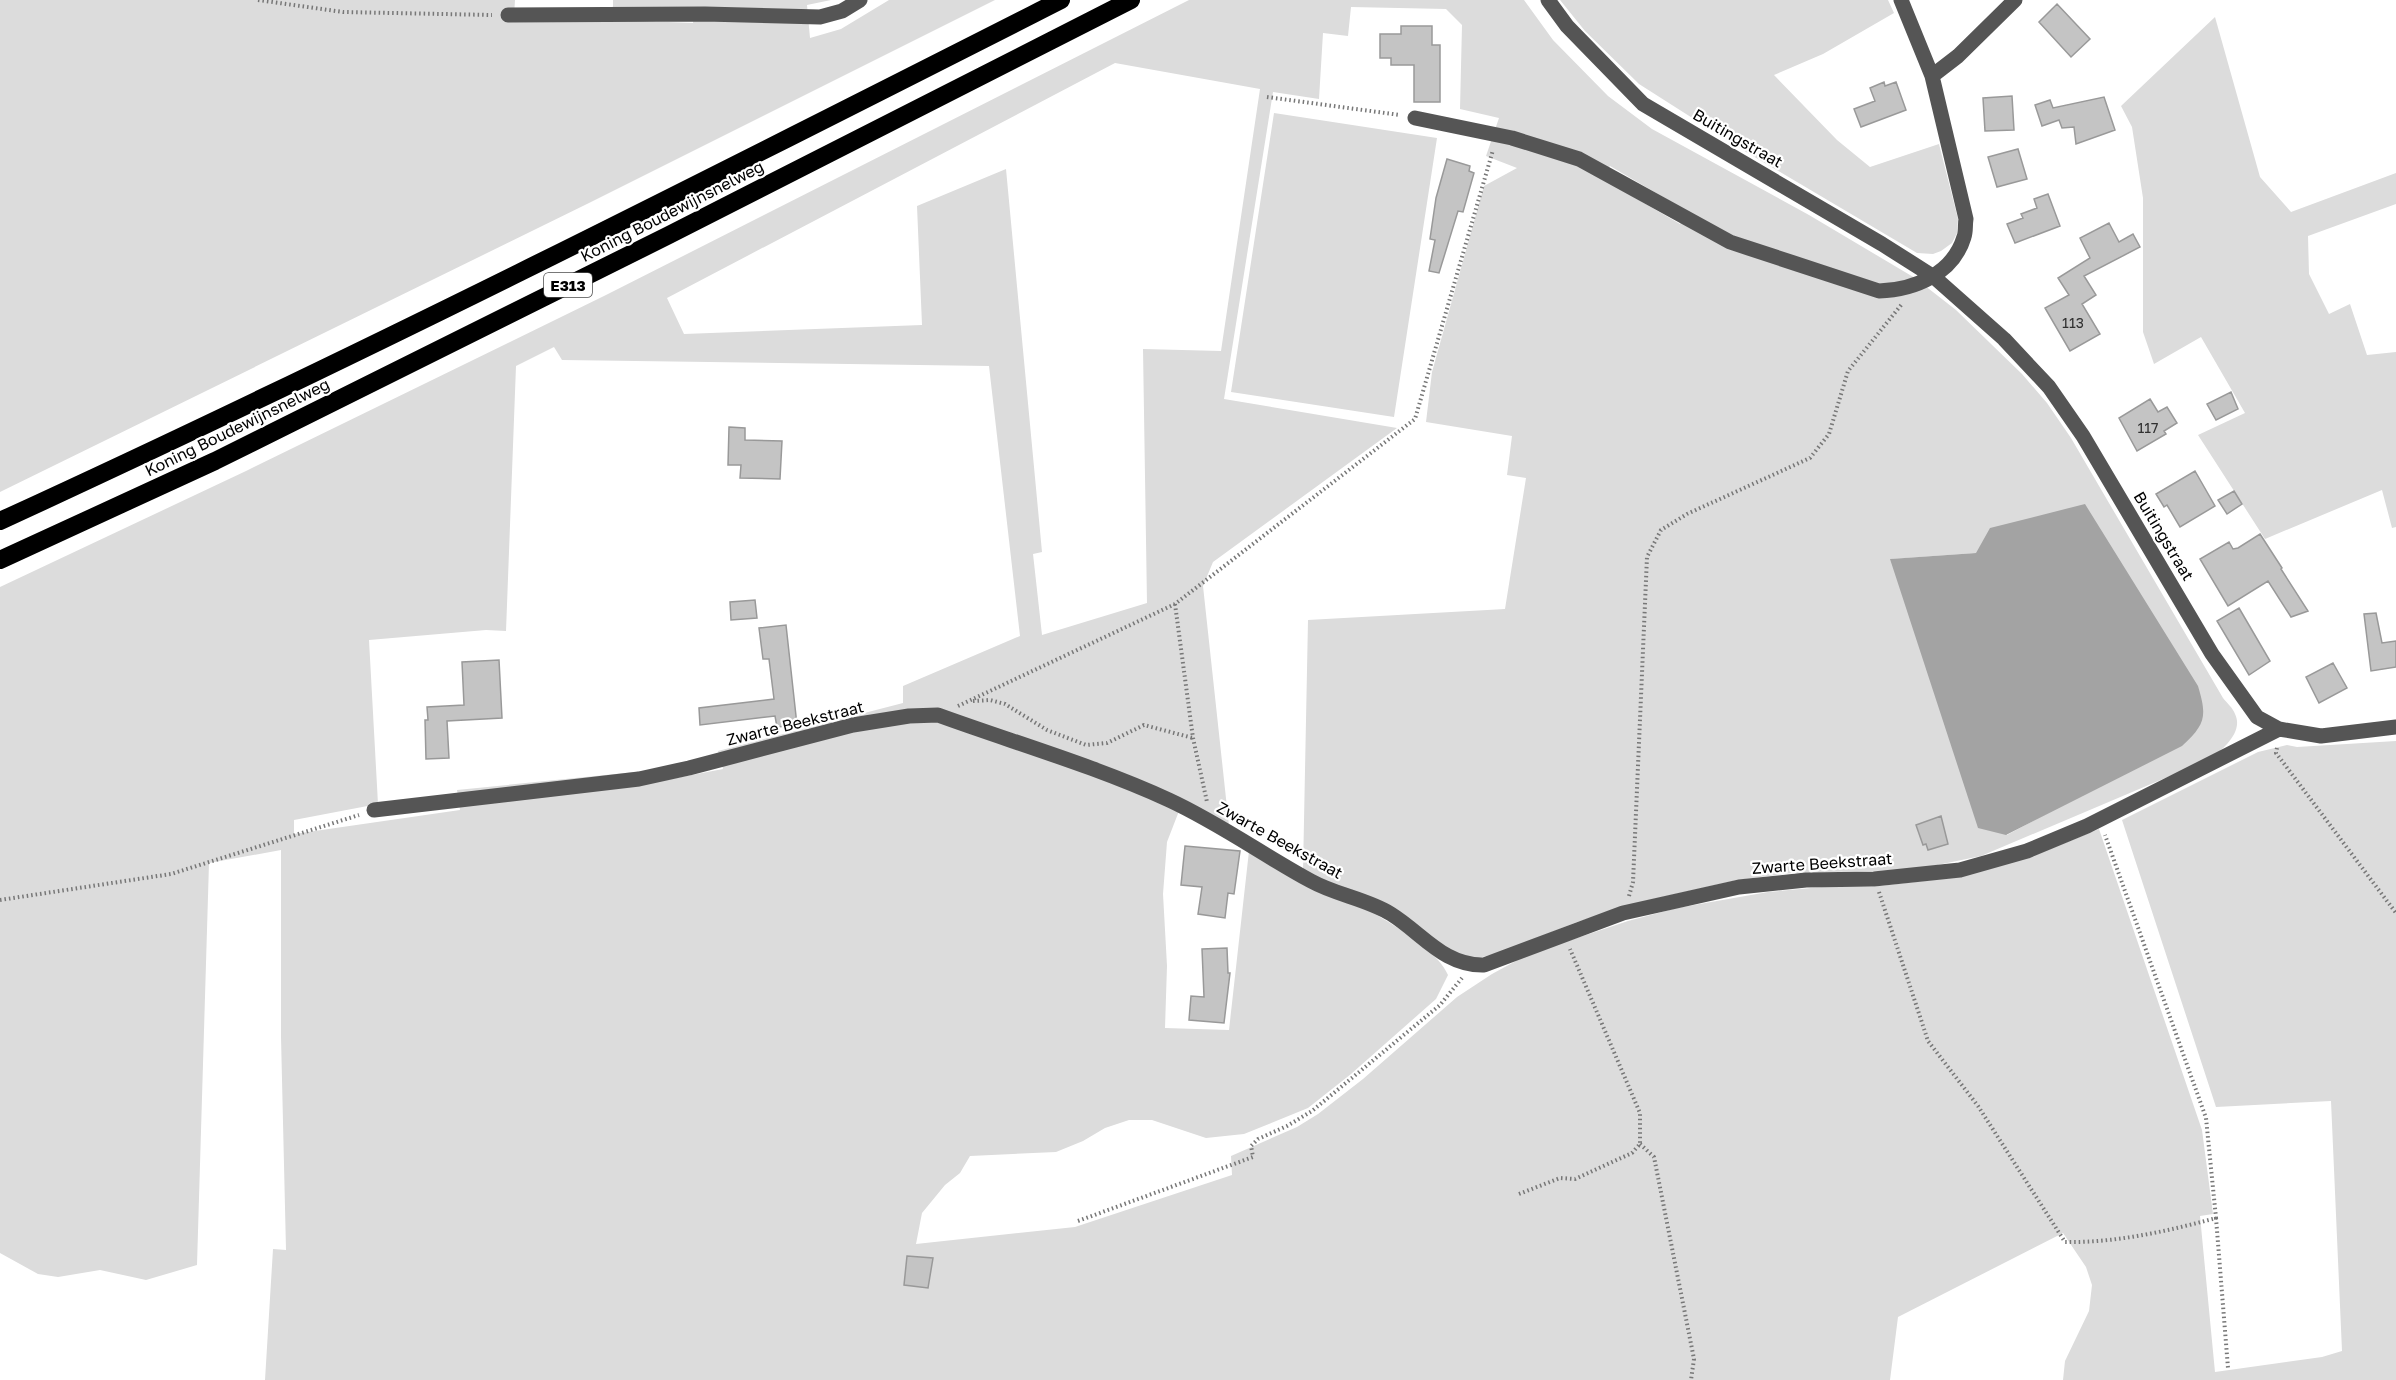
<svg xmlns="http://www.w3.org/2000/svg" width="2396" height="1380" font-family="'Golos Text',sans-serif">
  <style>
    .green { fill: #dcdcdc; fill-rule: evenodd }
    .water { fill: #a3a3a3 }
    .building { fill: #c4c4c4; stroke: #999; stroke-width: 1.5 }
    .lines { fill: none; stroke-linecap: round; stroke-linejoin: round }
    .path { stroke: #777; stroke-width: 4; stroke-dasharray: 1.5 3; stroke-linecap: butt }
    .minor { stroke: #555; stroke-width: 15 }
    .highway { stroke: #000; stroke-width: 18 }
    .labels { text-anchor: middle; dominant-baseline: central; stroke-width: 4.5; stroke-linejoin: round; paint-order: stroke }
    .number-label { font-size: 14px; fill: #313131 }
    .shield { fill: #fff; stroke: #4c4c4c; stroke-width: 1.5 }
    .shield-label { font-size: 15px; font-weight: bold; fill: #000 }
    .street-label { font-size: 16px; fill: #000; stroke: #fff }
  </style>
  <rect width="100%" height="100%" fill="#fff"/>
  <!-- green -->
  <path class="green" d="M 0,0 L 515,0 L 514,16 L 693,23 L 694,13 L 613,9 L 613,0 L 831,0 L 807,5 L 810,38 L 841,29 L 889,0 L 995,0 L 589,203 L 0,492 Z
    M 1189,0 L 1524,0 L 1553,40 L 1608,96 L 1652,129 L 1809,215 L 1915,278 L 1956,310 L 2022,374 L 2047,403 L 2071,438 L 2223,698 C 2227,703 2233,708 2235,714 C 2244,732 2222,750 2210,759 L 1981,856 L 1913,870 L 1792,873 L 1737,880 L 1645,901 L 1577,922 L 1499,953 L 1478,958 L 1458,956 L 1303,871 L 1308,620 L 1505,609 L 1526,478 L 1507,475 L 1512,436 L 1426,422 L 1432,372 L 1484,186 L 1517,168 L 1486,156 L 1499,118 L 1460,109 L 1462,25 L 1446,9 L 1351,7 L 1348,36 L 1323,33 L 1319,99 L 1273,92 L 1224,399 L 1397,428 L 1213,562 L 1203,586 L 1229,826 L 1155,799 L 1179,811 L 1167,842 L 1163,894 L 1167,966 L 1165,1028 L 1229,1030 L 1249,851 C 1295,874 1430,931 1448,975 L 1436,999 L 1351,1074 L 1308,1108 L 1244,1134 L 1206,1138 L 1152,1120 L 1129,1120 L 1105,1128 L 1083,1141 L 1056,1152 L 970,1156 L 960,1173 L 945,1185 L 922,1213 L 916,1244 L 1075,1227 L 1232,1175 L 1231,1156 L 1297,1127 L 1318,1114 L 1363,1079 L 1457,997 L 1492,974 L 1529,954 L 1628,921 L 1677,908 L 1768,892 L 1833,886 L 1871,887 L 1958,877 L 2030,857 L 2099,829 L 2202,1130 L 2213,1214 L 2200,1216 L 2215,1372 L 2322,1357 L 2342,1351 L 2331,1101 L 2216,1107 L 2122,820 L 2258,752 L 2287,745 L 2297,747 L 2396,741 L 2396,1380 L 2063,1380 L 2065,1361 L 2089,1311 L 2092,1285 L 2086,1267 L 2063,1233 L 1898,1317 L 1890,1380 L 265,1380 L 273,1249 L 286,1250 L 281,1037 L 281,850 L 209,863 L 197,1265 L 146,1280 L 100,1270 L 58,1277 L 38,1274 L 0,1253 L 0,587 L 246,471 L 606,295 ZM 1115,63 L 1260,89 L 1221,351 L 1143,349 L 1147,603 L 1042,635 L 1033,554 L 1042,552 L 1006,169 L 917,206 L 922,325 L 684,334 L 667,298 ZM 1610,166 L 1687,211 L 1680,224 L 1601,178 ZM 554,347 L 562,360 L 989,366 L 1020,636 L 903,686 L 903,703 L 718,751 L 723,769 L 655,782 L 655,770 L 457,790 L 460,810 L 294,834 L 294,820 L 378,804 L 369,640 L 486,630 L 506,631 L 516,366 ZM 1976,553 L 2059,807 L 2007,835 L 1891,559 Z
    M 1560,0 L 1888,0 L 1894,13 L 1823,54 L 1774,75 L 1837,140 L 1870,167 L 1939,144 L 1958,219 L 1957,233 L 1952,243 L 1941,251 L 1933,254 L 1917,253 L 1741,149 L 1639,84 L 1585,31 Z
    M 2215,17 L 2260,177 L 2291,212 L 2396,173 L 2396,204 L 2308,236 L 2309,274 L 2329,314 L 2350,304 L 2367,355 L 2396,352 L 2396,527 L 2392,528 L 2382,490 L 2265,539 L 2198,435 L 2245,413 L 2201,337 L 2154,364 L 2143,332 L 2143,198 L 2132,127 L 2121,106 Z
    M 1274,113 L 1437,138 L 1394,417 L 1231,392 Z"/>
  <!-- water -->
  <path class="water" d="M 2085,504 L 2198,686 C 2207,716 2206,724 2182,746 L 2006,835 L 1978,828 L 1890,559 L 1976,553 L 1990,528 Z"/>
  <!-- building -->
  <path class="building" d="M 2057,4 L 2090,39 L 2071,57 L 2039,22 Z
    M 1401,26 L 1432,26 L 1432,45 L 1440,45 L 1440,102 L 1414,102 L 1414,65 L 1391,65 L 1391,58 L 1380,58 L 1380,34 L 1401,34 Z
    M 1884,82 L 1885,86 L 1896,82 L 1906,110 L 1861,127 L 1854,109 L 1875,101 L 1870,88 Z
    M 2012,96 L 2014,130 L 1985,131 L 1983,98 Z
    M 2104,97 L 2115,130 L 2076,144 L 2074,127 L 2062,128 L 2059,120 L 2042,126 L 2035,105 L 2050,100 L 2053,108 Z
    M 2018,149 L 2027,179 L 1997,187 L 1988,157 Z
    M 1447,159 L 1470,166 L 1469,171 L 1474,173 L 1463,212 L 1458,211 L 1439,273 L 1429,271 L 1435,240 L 1430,239 L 1436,198 Z
    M 2048,194 L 2060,226 L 2015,243 L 2007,224 L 2023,218 L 2021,214 L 2037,208 L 2034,199 Z
    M 2109,223 L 2119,242 L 2133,234 L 2140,247 L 2084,276 L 2096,295 L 2082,304 L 2100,334 L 2070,351 L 2045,308 L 2069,295 L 2058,278 L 2090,258 L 2080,238 Z
    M 2231,392 L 2238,409 L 2216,420 L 2207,404 Z
    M 2150,399 L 2158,412 L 2167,407 L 2177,423 L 2164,431 L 2166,434 L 2137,451 L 2119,418 Z
    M 729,427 L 745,428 L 745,440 L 782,441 L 780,479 L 740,478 L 741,465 L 728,465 Z
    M 2195,471 L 2215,506 L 2180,527 L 2167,505 L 2164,507 L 2156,494 Z
    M 2234,491 L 2242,504 L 2227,514 L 2218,500 Z
    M 2260,534 L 2282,568 L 2281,569 L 2308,611 L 2291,617 L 2268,581 L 2228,606 L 2200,559 L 2229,542 L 2233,549 L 2238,548 Z
    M 755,600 L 757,618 L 731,620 L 730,602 Z
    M 2239,608 L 2270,661 L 2249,675 L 2217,621 Z
    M 2376,613 L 2382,643 L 2396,641 L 2396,667 L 2371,671 L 2364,614 Z
    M 786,625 L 797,725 L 777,727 L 775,716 L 700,725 L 699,708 L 774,699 L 769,659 L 763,659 L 759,628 Z
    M 499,660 L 502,718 L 447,721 L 449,758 L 426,759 L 425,720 L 428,720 L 427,707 L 464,705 L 462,662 Z
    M 2333,663 L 2347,688 L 2319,703 L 2306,677 Z
    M 1941,816 L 1948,844 L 1928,850 L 1926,844 L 1923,845 L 1916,825 Z
    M 1185,846 L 1240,851 L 1234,894 L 1228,893 L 1225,918 L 1198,914 L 1202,887 L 1181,885 Z
    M 1227,948 L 1228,973 L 1230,973 L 1224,1023 L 1189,1020 L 1191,996 L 1204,997 L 1202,949 Z
    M 907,1256 L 933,1258 L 928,1288 L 904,1285 Z"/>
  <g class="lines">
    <!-- path -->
    <path class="path" d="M 258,0 L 343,12 L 492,15
      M 1267,97 L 1400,115
      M 1175,604 L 1193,738 L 1207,802
      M 973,701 L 990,700 L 1005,704 L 1047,730 L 1086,745 L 1107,743 L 1144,725 L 1193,738
      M 958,706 L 1175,604 L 1415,419 L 1493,150
      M 2277,748 L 2276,753 L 2396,913
      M 1879,892 L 1928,1041 L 1978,1106 L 2065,1242 C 2116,1243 2168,1231 2216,1218 L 2206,1118 L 2105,835
      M 1629,896 L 1633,882 L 1647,557 L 1661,530 L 1687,514 L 1810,458 L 1829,434 L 1848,371 L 1902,304
      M 0,900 L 171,874 L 359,815
      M 1640,1144 L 1654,1157 L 1694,1359 L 1691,1380
      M 1519,1194 L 1560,1178 L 1575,1179 L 1632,1153 L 1640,1144 L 1640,1113 L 1570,949
      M 2216,1218 L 2228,1368
      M 1078,1221 L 1253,1157 L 1251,1146 L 1258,1139 L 1287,1126 L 1312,1111 L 1440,1005 L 1462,978"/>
    <!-- minor -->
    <path class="minor" d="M 1548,0 L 1567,26 L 1643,104 L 1882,244 L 1934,277 L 2004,339 L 2049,387 L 2083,436 L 2212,654 L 2257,717 L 2279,729 L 2321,736 L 2396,727
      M 508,15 L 705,14 L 820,17 L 842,11 L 860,0
      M 1932,76 L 1958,56 L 2015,0
      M 1415,118 L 1512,138 L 1579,159 L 1730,242 L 1879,291 C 1914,290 1953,274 1964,237 C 1966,232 1965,224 1966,219 L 1932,76 L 1901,0
      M 374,810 L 639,779 L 689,768 L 853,725 L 909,716 L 938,715 C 1015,743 1095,766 1169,800 C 1219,823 1263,855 1311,881 C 1336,895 1367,899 1391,914 C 1423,934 1444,966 1484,965 L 1623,913 L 1739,887 L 1806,880 L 1874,879 L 1960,870 L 2027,851 L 2087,826 L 2279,729"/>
    <!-- highway -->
    <path class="highway" d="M 0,521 C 358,357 710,178 1061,0
      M 0,560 L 215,461 L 669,235 L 1131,0"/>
  </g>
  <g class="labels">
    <!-- number labels -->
    <g class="number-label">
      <text x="2073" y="322">113</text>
      <text x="2148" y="427">117</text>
    </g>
    <!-- shield labels -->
    <rect class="shield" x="544" y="273" width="48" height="24" rx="4.5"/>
    <g class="shield-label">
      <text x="568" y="285">E313</text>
    </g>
    <!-- street labels -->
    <g class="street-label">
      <text transform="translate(1738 138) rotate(30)">Buitingstraat</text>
      <text transform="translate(672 211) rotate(-27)">Koning Boudewijnsnelweg</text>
      <text transform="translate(237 427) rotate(-26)">Koning Boudewijnsnelweg</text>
      <text transform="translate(2164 536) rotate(59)">Buitingstraat</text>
      <text transform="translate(795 723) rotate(-14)">Zwarte Beekstraat</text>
      <text transform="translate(1280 840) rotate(29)">Zwarte Beekstraat</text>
      <text transform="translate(1822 863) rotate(-4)">Zwarte Beekstraat</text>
    </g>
  </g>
</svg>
